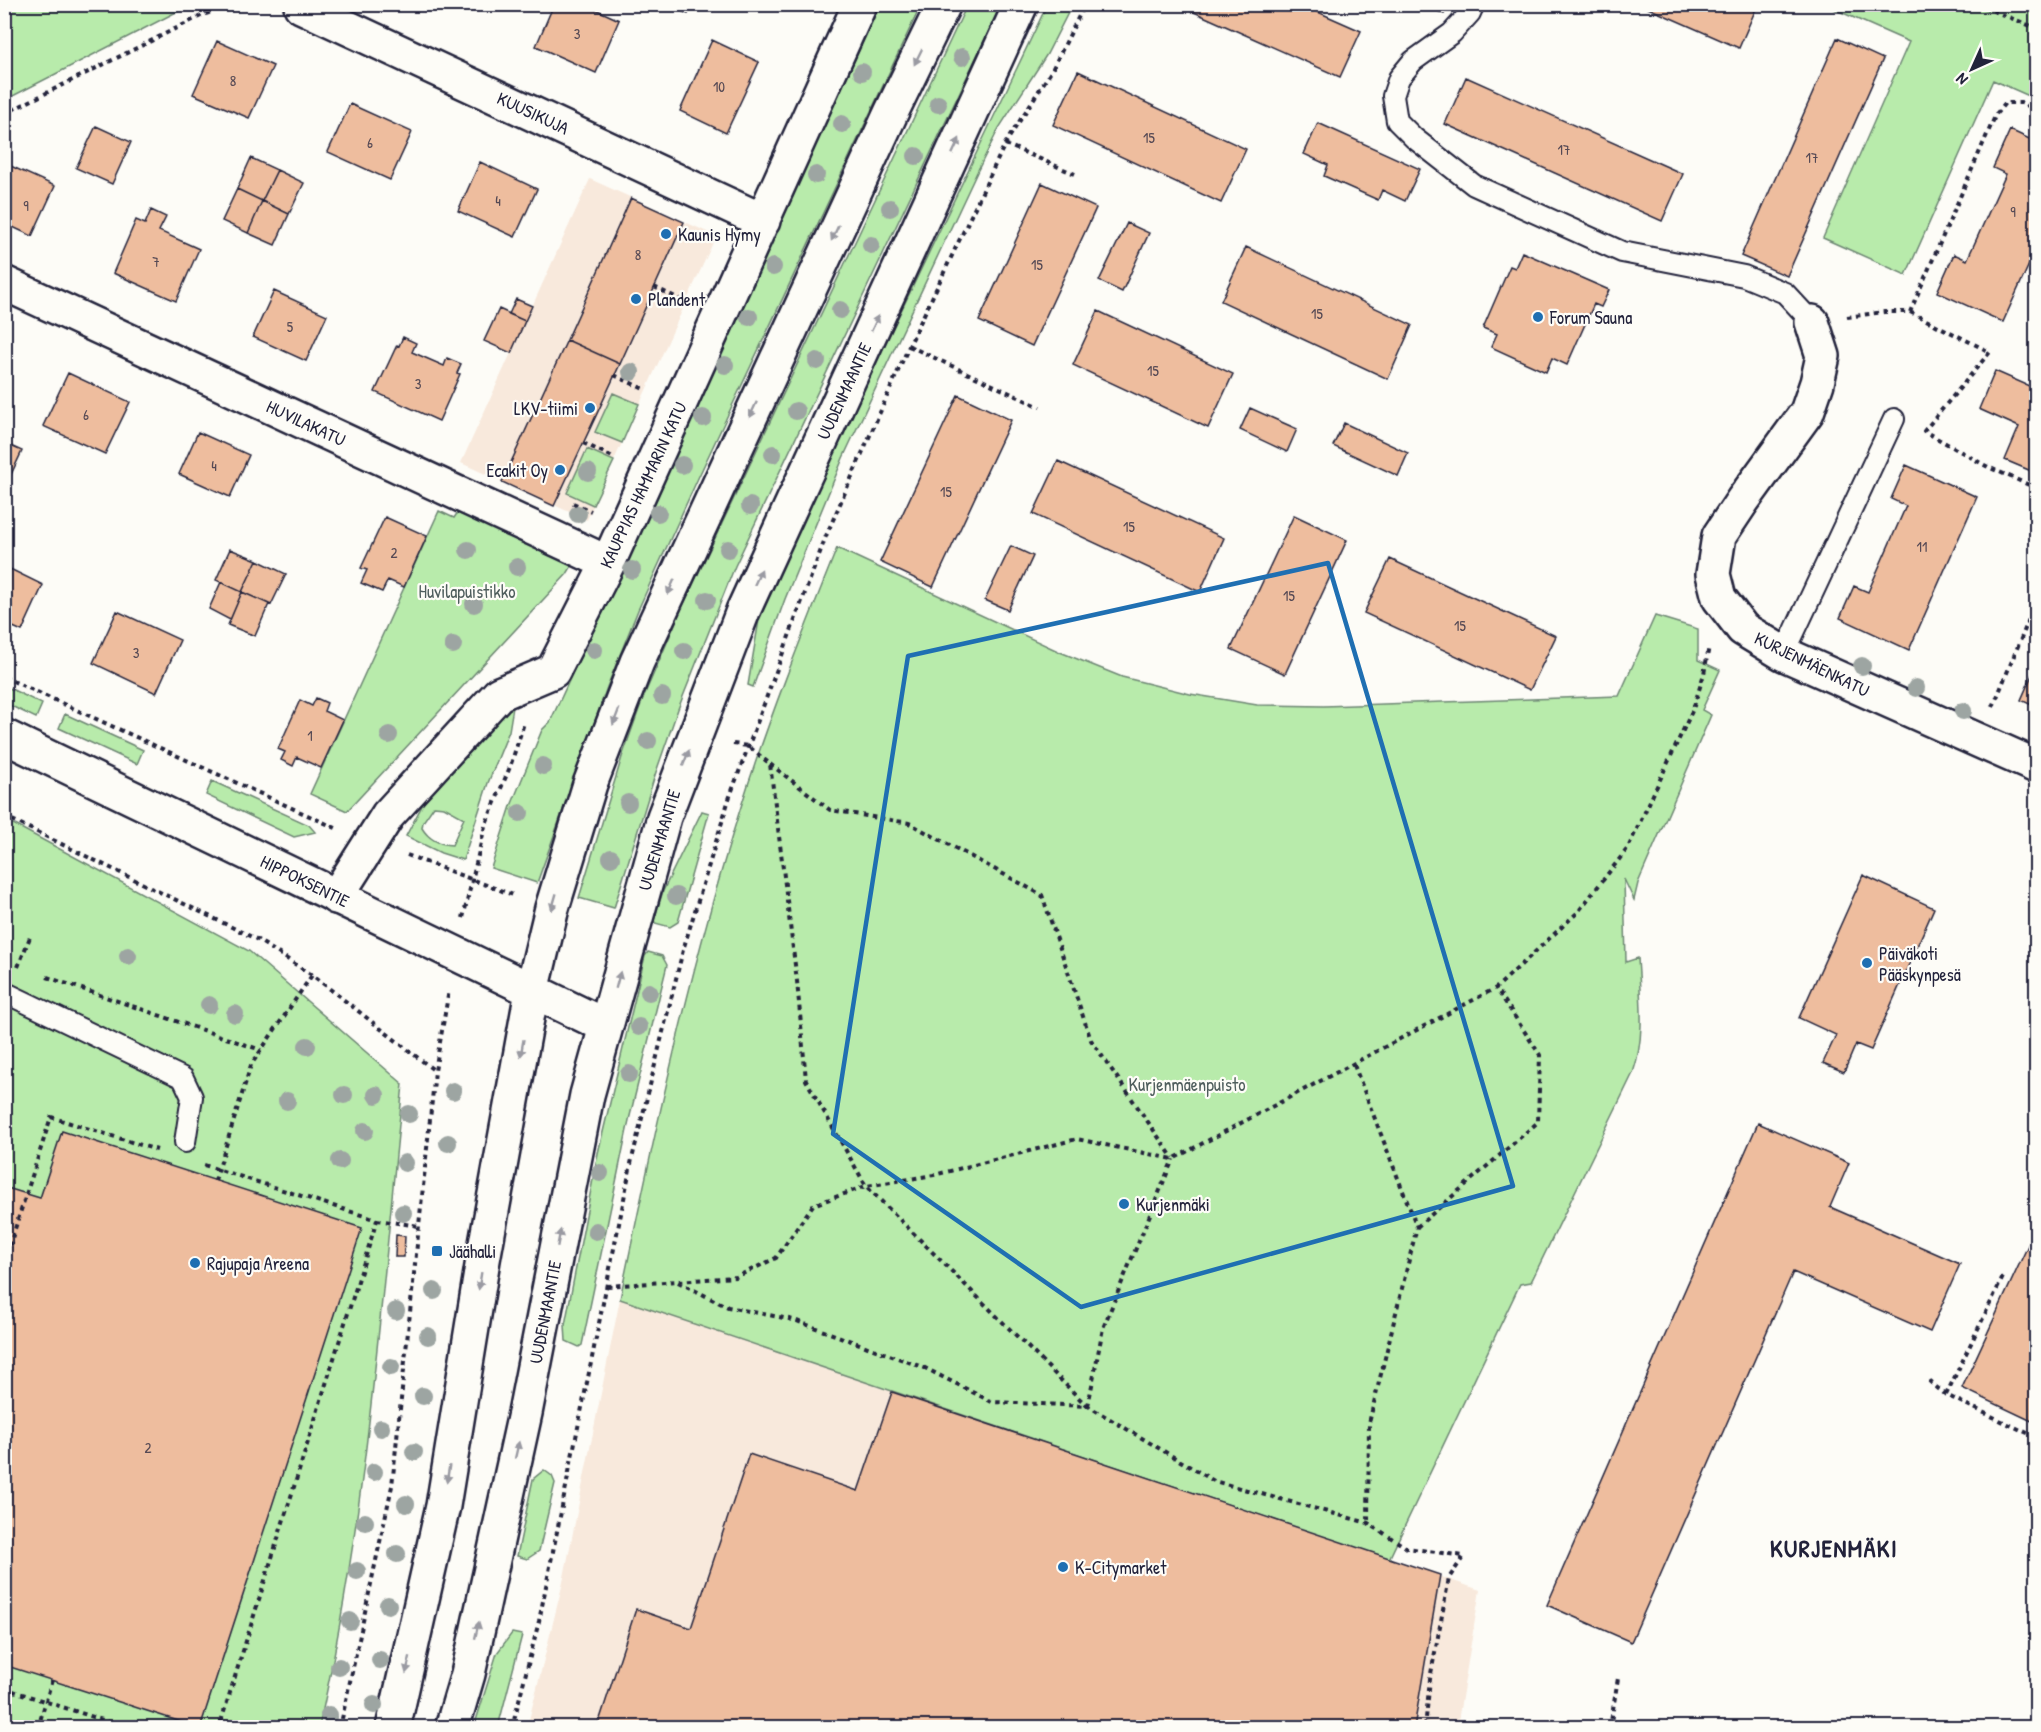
<svg xmlns="http://www.w3.org/2000/svg" width="2041" height="1732" font-family="'Patrick Hand',sans-serif">
  <style>
    .built { fill: #f8e9dc }
    .green { fill: #b8ebab; stroke: #6d8673; stroke-width: 1.5; fill-rule: evenodd }
    .building { fill: #eebd9e; stroke: #22223b; stroke-width: 1.5 }
    .lines { fill: none; stroke-linecap: round; stroke-linejoin: round }
    .lane-casing { stroke: #22223b; stroke-width: 24 }
    .street-casing { stroke: #22223b; stroke-width: 38 }
    .secondary-casing { stroke: #22223b; stroke-width: 38 }
    .path { stroke: #22223b; stroke-width: 4; stroke-dasharray: 4.5 4.5; stroke-linecap: butt }
    .lane { stroke: #fdfcf7; stroke-width: 20 }
    .street { stroke: #fdfcf7; stroke-width: 33 }
    .secondary { stroke: #fdfcf7; stroke-width: 33 }
    .tree { fill: #9da5a2 }
    .oneway { fill: #9a9aa2 }
    .marked { fill: none; stroke: #1f6fb2; stroke-width: 4.5; stroke-linejoin: round }
    .poi-dot { fill: #1f6fb2; stroke: #fdfcf7; stroke-width: 2 }
    .labels { text-anchor: middle; dominant-baseline: central; stroke-width: 4.5; stroke-linejoin: round; paint-order: stroke }
    .number-label { font-size: 15px; fill: #554954 }
    .street-label { font-size: 18px; fill: #22223b; stroke: #fdfcf7 }
    .poi-label { font-size: 18px; fill: #22223b; stroke: #fdfcf7; text-anchor: start }
    .park-label { font-size: 18px; fill: #4f5e5d; stroke: #fdfcf7 }
    .district-label { font-size: 24px; font-weight: bold; letter-spacing: 1.5px; fill: #22223b; stroke: #fdfcf7 }
  </style>
  <rect width="100%" height="100%" fill="#fdfcf7"/>
  <filter id="ink" filterUnits="userSpaceOnUse"><feTurbulence type="fractalNoise" baseFrequency=".0167" numOctaves="2"/><feDisplacementMap in="SourceGraphic" scale="12" xChannelSelector="R" yChannelSelector="G"/><feConvolveMatrix kernelMatrix="1 2 1 2 8 2 1 2 1" color-interpolation-filters="sRGB"/></filter>
  <g filter="url(#ink)">
    <!-- built -->
    <path class="built" d="M 590,179 L 716,236 L 587,520 L 461,463 Z
      M 620,1299 L 1480,1590 L 1457,1727 L 527,1728 L 563,1582 Z"/>
    <!-- green -->
    <path class="green" d="M 5,4 L 190,4 L 190,5 L 5,100 Z
      M 880,5 L 921,5 L 699,476 L 638,610 L 607,687 L 537,883 L 491,868 L 511,806 L 542,730 L 550,722 Z
      M 967,5 L 1001,5 L 735,566 L 678,709 L 655,775 L 614,908 L 579,898 L 622,757 L 643,698 L 682,608 Z
      M 1047,5 L 1072,5 L 1047,54 L 999,128 L 978,170 L 843,458 L 785,599 L 753,687 L 748,685 L 760,614 L 829,462 Z
      M 1825,5 L 2036,5 L 2036,99 L 1993,80 L 1906,275 L 1823,238 L 1909,42 Z
      M 613,393 L 639,404 L 622,443 L 595,432 Z
      M 587,449 L 614,461 L 593,505 L 567,493 Z
      M 439,511 L 454,518 L 458,512 L 573,564 L 567,574 L 347,811 L 310,794 Z
      M 837,548 L 1060,652 L 1122,677 L 1190,694 L 1257,705 L 1324,706 L 1619,696 L 1655,616 L 1698,629 L 1698,660 L 1720,670 L 1702,710 L 1711,715 L 1638,883 L 1634,900 L 1624,879 L 1626,962 L 1638,958 C 1640,997 1646,1035 1633,1073 L 1531,1282 L 1520,1284 L 1389,1559 L 620,1299 C 654,1135 689,972 739,813 C 767,723 802,635 837,548 Z
      M 5,686 L 42,704 L 36,718 L 5,703 Z
      M 513,707 L 509,731 L 488,783 L 463,860 L 441,853 L 406,836 L 424,802 L 509,709 ZM 434,806 L 444,807 L 464,818 L 452,845 C 439,844 429,840 422,828 L 423,822 Z
      M 65,714 L 143,750 L 137,764 L 59,728 Z
      M 212,781 L 309,825 L 315,832 L 294,837 L 206,795 Z
      M 702,811 L 709,813 L 678,922 L 670,927 L 655,923 L 654,920 L 663,891 Z
      M 4,819 L 249,951 L 403,1084 C 381,1300 367,1516 319,1727 L 5,1727 Z
      M 648,952 L 662,956 L 667,965 L 629,1120 L 582,1345 L 579,1347 L 566,1341 L 565,1325 L 598,1153 L 645,956 Z
      M 544,1470 L 552,1476 L 555,1483 L 539,1551 L 527,1559 L 517,1556 L 533,1479 Z
      M 512,1633 L 522,1635 L 498,1727 L 474,1727 L 497,1653 Z"/>
    <!-- building -->
    <path class="building" d="M 443,4 L 466,4 L 462,13 Z
      M 554,4 L 584,4 L 619,20 L 596,73 L 536,46 Z
      M 669,4 L 692,4 L 688,14 L 669,6 Z
      M 1176,4 L 1300,4 L 1361,31 L 1340,77 Z
      M 1422,4 L 1461,4 L 1458,11 L 1448,6 L 1444,14 Z
      M 1639,4 L 1758,4 L 1739,48 Z
      M 1837,38 L 1883,59 L 1787,276 L 1741,256 Z
      M 712,40 L 759,62 L 726,133 L 680,111 Z
      M 217,41 L 273,66 L 249,118 L 193,94 Z
      M 1078,71 L 1246,149 L 1221,203 L 1053,125 Z
      M 1466,77 L 1683,174 L 1662,221 L 1445,124 Z
      M 350,104 L 412,132 L 390,180 L 328,152 Z
      M 1318,123 L 1420,169 L 1405,201 L 1382,190 L 1378,200 L 1324,176 L 1328,165 L 1304,154 Z
      M 96,126 L 131,142 L 112,184 L 76,168 Z
      M 2010,130 L 2036,142 L 2036,249 L 2003,322 L 1937,292 L 1954,254 L 1967,260 L 2006,174 L 1993,168 Z
      M 251,158 L 277,170 L 262,201 L 237,189 Z
      M 480,162 L 537,189 L 515,237 L 458,211 Z
      M 4,163 L 55,186 L 32,236 L 4,223 Z
      M 277,170 L 304,183 L 289,214 L 262,201 Z
      M 1042,183 L 1096,208 L 1032,346 L 979,321 Z
      M 237,189 L 262,201 L 248,233 L 222,221 Z
      M 631,198 L 684,222 L 620,364 L 567,340 Z
      M 262,201 L 289,214 L 275,245 L 248,233 Z
      M 151,210 L 166,217 L 159,231 L 199,249 L 176,301 L 113,273 L 136,220 L 145,224 Z
      M 1127,223 L 1149,233 L 1122,292 L 1099,281 Z
      M 1246,247 L 1412,325 L 1388,379 L 1221,301 Z
      M 1522,252 L 1609,290 L 1601,307 L 1594,304 L 1567,365 L 1552,358 L 1546,372 L 1491,347 L 1497,334 L 1483,328 L 1510,266 L 1515,268 Z
      M 274,291 L 327,315 L 306,361 L 253,337 Z
      M 516,299 L 532,306 L 525,321 L 509,314 Z
      M 499,309 L 525,321 L 511,353 L 484,341 Z
      M 1098,311 L 1233,374 L 1208,428 L 1073,365 Z
      M 403,337 L 416,343 L 412,352 L 444,366 L 447,358 L 461,364 L 457,373 L 460,374 L 439,421 L 375,392 L 397,345 L 399,346 Z
      M 567,340 L 620,364 L 554,506 L 502,482 Z
      M 1995,371 L 2036,389 L 2036,473 L 2005,460 L 2019,427 L 1979,409 Z
      M 68,373 L 130,402 L 105,454 L 43,426 Z
      M 958,395 L 1011,420 L 933,587 L 880,562 Z
      M 1250,408 L 1297,429 L 1287,452 L 1240,430 Z
      M 1344,423 L 1408,453 L 1398,476 L 1333,446 Z
      M 198,432 L 249,455 L 230,497 L 179,474 Z
      M 4,443 L 22,451 L 6,485 L 4,484 Z
      M 1058,461 L 1224,538 L 1200,592 L 1033,514 Z
      M 1906,465 L 1977,497 L 1909,650 L 1840,618 L 1854,586 L 1868,592 L 1906,506 L 1891,499 Z
      M 1294,515 L 1347,540 L 1285,674 L 1231,649 Z
      M 385,517 L 427,536 L 404,587 L 388,580 L 382,592 L 361,583 L 367,570 L 361,568 Z
      M 1011,546 L 1033,556 L 1008,610 L 985,600 Z
      M 230,549 L 257,560 L 242,592 L 216,580 Z
      M 1390,559 L 1556,636 L 1530,690 L 1364,613 Z
      M 257,560 L 286,574 L 271,605 L 242,592 Z
      M 4,566 L 43,585 L 22,631 L 4,623 Z
      M 221,582 L 242,592 L 230,620 L 209,609 Z
      M 242,592 L 269,604 L 255,636 L 228,625 Z
      M 117,611 L 180,640 L 156,693 L 93,663 Z
      M 2036,666 L 2036,707 L 2021,700 Z
      M 316,698 L 327,703 L 324,711 L 343,720 L 321,768 L 297,757 L 293,766 L 281,760 L 285,752 L 278,749 L 300,700 L 312,706 Z
      M 1863,875 L 1934,908 L 1871,1050 L 1856,1044 L 1844,1072 L 1823,1063 L 1836,1035 L 1799,1018 Z
      M 1758,1123 L 1849,1163 L 1830,1207 L 1960,1264 L 1930,1332 L 1793,1272 L 1631,1642 L 1547,1605 Z
      M 62,1131 L 362,1228 L 200,1728 L 4,1665 L 4,1187 L 40,1198 Z
      M 2036,1228 L 2036,1423 L 1962,1388 Z
      M 396,1235 L 405,1236 L 404,1257 L 395,1257 Z
      M 892,1392 L 1440,1575 L 1414,1728 L 597,1728 L 636,1609 L 691,1628 L 749,1454 L 858,1491 Z"/>
    <g class="lines">
      <defs>
        <path id="lane" d="M 1474,4 L 1470,13 L 1452,33 L 1413,61 L 1399,78 L 1393,96 L 1397,121 L 1414,138 L 1474,185 L 1622,252 L 1744,276 L 1785,293 L 1812,322
          M 1784,654 L 1894,419
          M 4,992 L 183,1078 L 192,1097 L 185,1142"/>
        <path id="street" d="M 301,6 L 763,221
          M 4,283 L 608,563
          M 1812,322 L 1823,356 L 1817,383 L 1807,412 L 1743,500 L 1719,536 L 1713,574 L 1719,598 L 1743,629 L 1784,654 L 2036,766
          M 336,897 L 388,815 L 499,694 L 553,671 L 608,563 L 860,4"/>
        <path id="secondary" d="M 4,736 L 606,1026
          M 393,1728 L 443,1506 L 483,1260 L 532,991 L 552,908 L 590,784 L 637,662 L 891,113 L 944,4
          M 452,1728 L 468,1674 L 525,1413 L 587,1095 L 664,817 L 743,611 L 1021,4"/>
      </defs>
      <!-- lane casing -->
      <use href="#lane" class="lane-casing"/>
      <!-- street casing -->
      <use href="#street" class="street-casing"/>
      <!-- secondary casing -->
      <use href="#secondary" class="secondary-casing"/>
      <!-- path -->
      <path class="path" d="M 1976,4 L 2036,28
        M 4,114 L 203,15 L 235,4
        M 1005,144 L 1075,174
        M 654,287 L 686,302
        M 1910,312 L 1990,352 L 1924,431 L 1988,467 L 2036,488
        M 1847,317 L 1884,312 L 1910,312 L 1996,114 L 2005,103 L 2021,103 L 2036,109
        M 909,346 L 1040,407
        M 614,375 L 646,390
        M 583,443 L 615,458
        M 573,503 L 591,511
        M 4,677 L 338,829
        M 1993,707 L 2036,602
        M 733,744 L 748,746 L 770,764 L 797,981 L 806,1080 L 866,1186 L 1087,1406
        M 770,764 L 830,810 L 909,823 L 1042,895 L 1091,1040 L 1173,1158
        M 4,816 L 256,939 L 312,975 L 435,1071
        M 407,855 L 513,895
        M 463,918 L 485,826 L 510,767 L 524,723
        M 18,967 L 30,937
        M 47,977 L 261,1050
        M 1354,1065 L 1417,1227 L 1369,1423 L 1368,1523
        M 204,1165 L 377,1220 L 219,1728
        M 215,1181 L 251,1065 L 312,975
        M 377,1220 L 419,1226
        M 1417,1227 L 1538,1122 L 1540,1055 L 1496,988
        M 4,1263 L 51,1117 L 157,1150
        M 678,1282 L 728,1307 L 794,1320 L 925,1368 L 992,1402 L 1088,1406 L 1214,1481 L 1368,1523 L 1407,1548 L 1464,1556 L 1449,1578 L 1430,1679 L 1425,1728
        M 607,1286 L 736,1277 L 776,1258 L 813,1205 L 866,1186 L 934,1175 L 1077,1139 L 1173,1159 L 1496,988 L 1578,912 L 1628,848 L 1693,709 L 1704,674 L 1709,646
        M 1929,1381 L 1946,1395 L 2036,1437
        M 1946,1395 L 2003,1277
        M 1088,1406 L 1103,1328 L 1173,1159
        M 4,1688 L 127,1728
        M 38,1728 L 52,1680
        M 340,1728 L 392,1486 L 435,1071 L 449,990
        M 512,1728 L 539,1621 L 632,1159 L 683,950 L 729,799 L 826,536 L 909,346 L 1005,144 L 1052,70 L 1085,4
        M 1610,1728 L 1618,1678"/>
      <!-- lane -->
      <use href="#lane" class="lane"/>
      <!-- street -->
      <use href="#street" class="street"/>
      <!-- secondary -->
      <use href="#secondary" class="secondary"/>
    </g>
    <!-- trees -->
    <g class="tree">
      <circle cx="962" cy="57" r="9"/>
      <circle cx="862" cy="72" r="9"/>
      <circle cx="938" cy="104" r="9"/>
      <circle cx="842" cy="124" r="9"/>
      <circle cx="916" cy="156" r="9"/>
      <circle cx="816" cy="175" r="9"/>
      <circle cx="890" cy="208" r="9"/>
      <circle cx="871" cy="245" r="9"/>
      <circle cx="773" cy="267" r="9"/>
      <circle cx="840" cy="310" r="9"/>
      <circle cx="749" cy="317" r="9"/>
      <circle cx="817" cy="361" r="9"/>
      <circle cx="725" cy="365" r="9"/>
      <circle cx="631" cy="372" r="9"/>
      <circle cx="796" cy="411" r="9"/>
      <circle cx="703" cy="418" r="9"/>
      <circle cx="773" cy="454" r="9"/>
      <circle cx="682" cy="465" r="9"/>
      <circle cx="588" cy="472" r="9"/>
      <circle cx="750" cy="506" r="9"/>
      <circle cx="658" cy="513" r="9"/>
      <circle cx="578" cy="514" r="9"/>
      <circle cx="728" cy="549" r="9"/>
      <circle cx="468" cy="550" r="9"/>
      <circle cx="517" cy="567" r="9"/>
      <circle cx="632" cy="570" r="9"/>
      <circle cx="707" cy="600" r="9"/>
      <circle cx="474" cy="604" r="9"/>
      <circle cx="453" cy="645" r="9"/>
      <circle cx="594" cy="650" r="9"/>
      <circle cx="684" cy="651" r="9"/>
      <circle cx="1862" cy="666" r="9"/>
      <circle cx="1916" cy="688" r="9"/>
      <circle cx="662" cy="696" r="9"/>
      <circle cx="1963" cy="711" r="9"/>
      <circle cx="389" cy="735" r="9"/>
      <circle cx="648" cy="741" r="9"/>
      <circle cx="543" cy="766" r="9"/>
      <circle cx="628" cy="803" r="9"/>
      <circle cx="520" cy="813" r="9"/>
      <circle cx="611" cy="858" r="9"/>
      <circle cx="676" cy="896" r="9"/>
      <circle cx="128" cy="956" r="9"/>
      <circle cx="649" cy="992" r="9"/>
      <circle cx="209" cy="1005" r="9"/>
      <circle cx="235" cy="1014" r="9"/>
      <circle cx="639" cy="1027" r="9"/>
      <circle cx="307" cy="1046" r="9"/>
      <circle cx="629" cy="1074" r="9"/>
      <circle cx="453" cy="1091" r="9"/>
      <circle cx="344" cy="1095" r="9"/>
      <circle cx="376" cy="1095" r="9"/>
      <circle cx="287" cy="1101" r="9"/>
      <circle cx="409" cy="1114" r="9"/>
      <circle cx="365" cy="1131" r="9"/>
      <circle cx="448" cy="1143" r="9"/>
      <circle cx="340" cy="1161" r="9"/>
      <circle cx="405" cy="1163" r="9"/>
      <circle cx="600" cy="1173" r="9"/>
      <circle cx="403" cy="1213" r="9"/>
      <circle cx="596" cy="1231" r="9"/>
      <circle cx="434" cy="1291" r="9"/>
      <circle cx="396" cy="1311" r="9"/>
      <circle cx="428" cy="1336" r="9"/>
      <circle cx="391" cy="1367" r="9"/>
      <circle cx="423" cy="1396" r="9"/>
      <circle cx="381" cy="1428" r="9"/>
      <circle cx="414" cy="1452" r="9"/>
      <circle cx="374" cy="1472" r="9"/>
      <circle cx="406" cy="1504" r="9"/>
      <circle cx="365" cy="1522" r="9"/>
      <circle cx="397" cy="1554" r="9"/>
      <circle cx="357" cy="1571" r="9"/>
      <circle cx="388" cy="1605" r="9"/>
      <circle cx="350" cy="1621" r="9"/>
      <circle cx="380" cy="1660" r="9"/>
      <circle cx="339" cy="1667" r="9"/>
      <circle cx="374" cy="1705" r="9"/>
      <circle cx="329" cy="1715" r="9"/>
    </g>
    <!-- one-way arrows -->
    <defs><path id="oneway-solid" d="M-6-.8H1V-3.2L6.5 0L1 3.2V.8H-6Z" transform="scale(1.5)"/></defs>
    <g class="oneway">
      <use href="#oneway-solid" transform="translate(918 57) rotate(116)"/>
      <use href="#oneway-solid" transform="translate(956 146) rotate(-65)"/>
      <use href="#oneway-solid" transform="translate(835 233) rotate(115)"/>
      <use href="#oneway-solid" transform="translate(875 323) rotate(-65)"/>
      <use href="#oneway-solid" transform="translate(753 410) rotate(115)"/>
      <use href="#oneway-solid" transform="translate(758 577) rotate(-65)"/>
      <use href="#oneway-solid" transform="translate(671 587) rotate(114)"/>
      <use href="#oneway-solid" transform="translate(616 717) rotate(111)"/>
      <use href="#oneway-solid" transform="translate(686 758) rotate(-69)"/>
      <use href="#oneway-solid" transform="translate(554 902) rotate(106)"/>
      <use href="#oneway-solid" transform="translate(618 980) rotate(-75)"/>
      <use href="#oneway-solid" transform="translate(522 1048) rotate(100)"/>
      <use href="#oneway-solid" transform="translate(559 1238) rotate(-79)"/>
      <use href="#oneway-solid" transform="translate(480 1281) rotate(99)"/>
      <use href="#oneway-solid" transform="translate(517 1450) rotate(-77)"/>
      <use href="#oneway-solid" transform="translate(448 1474) rotate(99)"/>
      <use href="#oneway-solid" transform="translate(477 1630) rotate(-77)"/>
      <use href="#oneway-solid" transform="translate(408 1665) rotate(104)"/>
    </g>
  </g>
  <!-- marked area -->
  <path class="marked" d="M 1328,563 L 1513,1186 L 1081,1307 L 833,1134 L 908,656 Z"/>
  <!-- markers -->
  <g class="poi-dot">
    <circle cx="666" cy="234" r="6"/>
    <circle cx="636" cy="299" r="6"/>
    <circle cx="1538" cy="317" r="6"/>
    <circle cx="590" cy="408" r="6"/>
    <circle cx="560" cy="470" r="6"/>
    <circle cx="1867" cy="963" r="6"/>
    <circle cx="1124" cy="1204" r="6"/>
    <rect x="431" y="1245" width="12" height="12" rx="3"/>
    <circle cx="195" cy="1263" r="6"/>
    <circle cx="1063" cy="1567" r="6"/>
  </g>
  <g class="labels">
    <!-- number labels -->
    <g class="number-label">
      <text x="577" y="33">3</text>
      <text x="233" y="80">8</text>
      <text x="719" y="86">10</text>
      <text x="1149" y="137">15</text>
      <text x="370" y="142">6</text>
      <text x="1564" y="149">17</text>
      <text x="1812" y="157">17</text>
      <text x="498" y="200">4</text>
      <text x="26" y="205">9</text>
      <text x="2013" y="211">9</text>
      <text x="638" y="254">8</text>
      <text x="156" y="261">7</text>
      <text x="1037" y="264">15</text>
      <text x="1317" y="313">15</text>
      <text x="290" y="326">5</text>
      <text x="1153" y="370">15</text>
      <text x="418" y="383">3</text>
      <text x="86" y="414">6</text>
      <text x="214" y="465">4</text>
      <text x="946" y="491">15</text>
      <text x="1129" y="526">15</text>
      <text x="1922" y="546">11</text>
      <text x="394" y="552">2</text>
      <text x="1289" y="595">15</text>
      <text x="1460" y="625">15</text>
      <text x="136" y="652">3</text>
      <text x="310" y="735">1</text>
      <text x="148" y="1447">2</text>
    </g>
    <!-- street labels -->
    <g class="street-label">
      <text transform="translate(533 113) rotate(25)">KUUSIKUJA</text>
      <text transform="translate(844 391) rotate(-65)">UUDENMAANTIE</text>
      <text transform="translate(306 423) rotate(25)">HUVILAKATU</text>
      <text transform="translate(643 485) rotate(-65)">KAUPPIAS HAMMARIN KATU</text>
      <text transform="translate(1812 664) rotate(26)">KURJENMÄENKATU</text>
      <text transform="translate(659 840) rotate(-73)">UUDENMAANTIE</text>
      <text transform="translate(305 881) rotate(26)">HIPPOKSENTIE</text>
      <text transform="translate(545 1312) rotate(-79)">UUDENMAANTIE</text>
    </g>
    <!-- poi labels -->
    <g class="poi-label">
      <text x="678" y="234">Kaunis Hymy</text>
      <text x="648" y="299">Plandent</text>
      <text x="1550" y="317">Forum Sauna</text>
      <text x="578" y="408" text-anchor="end">LKV-tiimi</text>
      <text x="548" y="470" text-anchor="end">Ecakit Oy</text>
      <text x="1879" y="953">Päiväkoti<tspan x="1879" dy="21">Pääskynpesä</tspan></text>
      <text x="1136" y="1204">Kurjenmäki</text>
      <text x="449" y="1251">Jäähalli</text>
      <text x="207" y="1263">Rajupaja Areena</text>
      <text x="1075" y="1567">K-Citymarket</text>
    </g>
    <!-- park labels -->
    <g class="park-label">
      <text x="467" y="591">Huvilapuistikko</text>
      <text x="1187" y="1084">Kurjenmäenpuisto</text>
    </g>
    <!-- district labels -->
    <g class="district-label">
      <text x="1834" y="1548">KURJENMÄKI</text>
    </g>
  </g>
  <!-- margin -->
  <rect width="2041" height="1732" fill="none" stroke="#fdfcf7" stroke-width="24"/>
  <rect x="12" y="12" width="2017" height="1708" fill="none" stroke="#22223b" stroke-width="2" filter="url(#ink)"/>
  <!-- north arrow -->
  <g transform="translate(1972 69) rotate(225)" stroke="#fdfcf7" stroke-width="4.5" paint-order="stroke">
  <path d="M0-4.5L10 22L0 15L-10 22Z" fill="#22223b"/>
  <text y="-9" font-size="16" font-weight="bold" text-anchor="middle" fill="#22223b">N</text>
  </g>
</svg>
